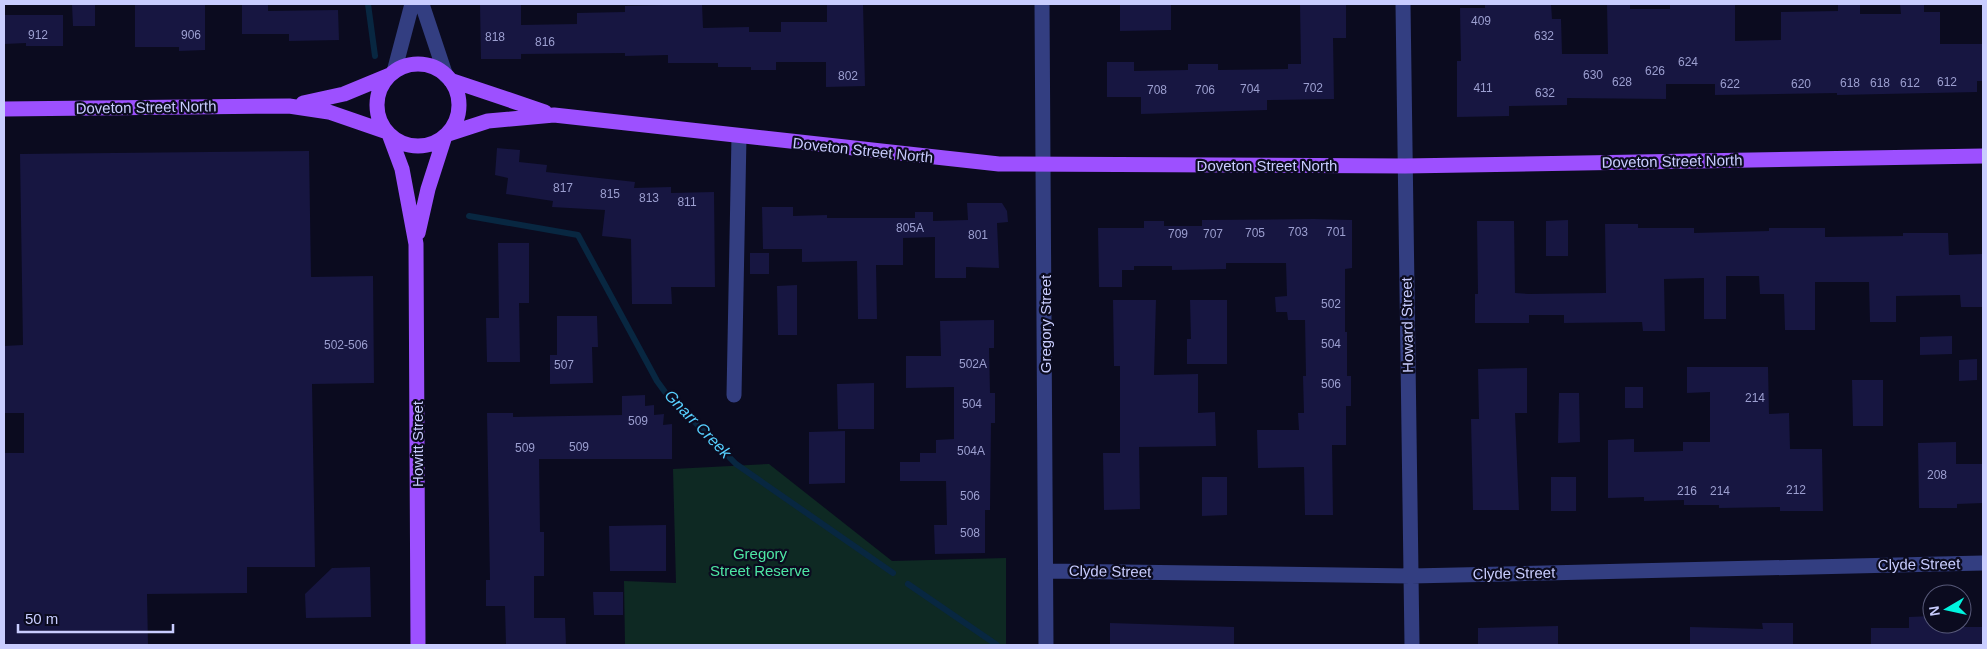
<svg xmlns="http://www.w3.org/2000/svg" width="1987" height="649" font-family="Arial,sans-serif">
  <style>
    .green { fill: #0e2923 }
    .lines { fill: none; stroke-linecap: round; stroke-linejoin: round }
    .stream { stroke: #082741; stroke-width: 6 }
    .building { fill: #171641 }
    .minor { stroke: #333e81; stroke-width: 15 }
    .major { stroke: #9d50ff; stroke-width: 15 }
    .labels { text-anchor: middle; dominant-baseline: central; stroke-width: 4.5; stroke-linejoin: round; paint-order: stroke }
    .number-label { font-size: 12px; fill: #9c9fd0 }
    .street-label { font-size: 15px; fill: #c9cdff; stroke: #0b0b1f }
    .park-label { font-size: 15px; fill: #4ee6a4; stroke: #0b0b1f }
    .water-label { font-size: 16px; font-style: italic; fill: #57d0ff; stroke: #0b0b1f }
  </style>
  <rect width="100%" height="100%" fill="#0b0b1f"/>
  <!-- green -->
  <path class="green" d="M 769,464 L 892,561 L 1006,558 L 1006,645 L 625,645 L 624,581 L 676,583 L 673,469 Z"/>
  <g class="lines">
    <!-- stream -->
    <path class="stream" d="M 368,4 L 375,56
      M 469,216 L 578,235 L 657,381 L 665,392 L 736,464 L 893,573
      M 908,584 L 997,645"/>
  </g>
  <!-- building -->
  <path class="building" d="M 72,4 L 95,4 L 95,26 L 73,26 Z
    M 135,4 L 205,4 L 205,50 L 179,51 L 179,47 L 135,47 Z
    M 242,4 L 268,4 L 268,11 L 338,10 L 339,40 L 289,41 L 289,34 L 242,34 Z
    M 480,4 L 521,4 L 521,25 L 577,24 L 577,13 L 625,12 L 625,6 L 702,4 L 703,28 L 749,27 L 749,32 L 781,32 L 781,22 L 827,22 L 827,4 L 863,4 L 865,86 L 826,87 L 826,62 L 776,62 L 776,70 L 751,70 L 751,67 L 718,67 L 718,63 L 668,63 L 668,55 L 625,56 L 625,53 L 521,54 L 521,59 L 481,59 Z
    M 1120,4 L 1171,4 L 1171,30 L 1120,31 Z
    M 1300,4 L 1346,4 L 1346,38 L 1333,38 L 1334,99 L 1267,100 L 1267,110 L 1141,114 L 1141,97 L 1107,97 L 1107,62 L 1134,62 L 1134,71 L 1188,70 L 1188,64 L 1218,64 L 1218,70 L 1288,69 L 1288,64 L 1301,64 Z
    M 1485,4 L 1551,4 L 1552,19 L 1561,19 L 1562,54 L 1608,54 L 1607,4 L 1630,4 L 1630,9 L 1670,9 L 1670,4 L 1735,4 L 1735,41 L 1781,40 L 1781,12 L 1838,11 L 1838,4 L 1860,4 L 1860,14 L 1901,14 L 1900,4 L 1924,4 L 1924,12 L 1940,12 L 1940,44 L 1982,44 L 1982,81 L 1977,81 L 1977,92 L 1837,95 L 1837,93 L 1715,95 L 1715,84 L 1666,84 L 1666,99 L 1567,98 L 1567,105 L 1509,106 L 1509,116 L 1457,117 L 1457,61 L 1461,61 L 1460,8 L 1485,8 Z
    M 4,15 L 63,15 L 63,46 L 26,46 L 26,43 L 4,44 Z
    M 497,148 L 520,150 L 519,162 L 547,165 L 546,172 L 635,182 L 634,188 L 671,187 L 671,193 L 714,192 L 715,287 L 671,287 L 672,304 L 632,304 L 631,239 L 602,236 L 605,210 L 552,207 L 553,201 L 506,194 L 508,178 L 495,175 Z
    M 309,151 L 311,277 L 373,276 L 374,383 L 312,384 L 315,567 L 247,567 L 247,593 L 147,594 L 148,645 L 4,645 L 4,453 L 24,453 L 24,413 L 4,413 L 4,346 L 23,345 L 20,154 Z
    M 967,203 L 1002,203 L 1007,211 L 1008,222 L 997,223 L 999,268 L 966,267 L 966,278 L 935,278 L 935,237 L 903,238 L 903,265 L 876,265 L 877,319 L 858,319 L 857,261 L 802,262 L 802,249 L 763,249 L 762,207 L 793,207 L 793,216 L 827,215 L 827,218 L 915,218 L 915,212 L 933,212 L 933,221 L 968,220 Z
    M 1314,219 L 1352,220 L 1352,268 L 1345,269 L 1345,332 L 1347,332 L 1347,376 L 1351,376 L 1351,406 L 1346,406 L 1346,445 L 1332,445 L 1333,515 L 1305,515 L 1304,467 L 1258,468 L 1257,430 L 1299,430 L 1298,413 L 1304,413 L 1303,376 L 1306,376 L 1305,320 L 1288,320 L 1287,312 L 1276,312 L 1275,297 L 1287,296 L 1286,263 L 1226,263 L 1226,269 L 1172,270 L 1172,266 L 1134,266 L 1134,270 L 1122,270 L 1122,287 L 1099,287 L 1098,228 L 1144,228 L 1144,221 L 1164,221 L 1164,226 L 1202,226 L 1202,220 Z
    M 1568,220 L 1568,256 L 1546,256 L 1546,221 Z
    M 1477,221 L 1514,221 L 1515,293 L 1529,294 L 1606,293 L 1605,224 L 1638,224 L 1638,228 L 1694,228 L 1694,233 L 1769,231 L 1769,228 L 1825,228 L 1825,237 L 1903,236 L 1903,233 L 1948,233 L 1949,255 L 1983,254 L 1983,307 L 1961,307 L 1960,295 L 1896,296 L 1896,322 L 1870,322 L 1869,282 L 1815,282 L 1815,330 L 1785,330 L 1784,294 L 1760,294 L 1759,276 L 1726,276 L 1726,319 L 1704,319 L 1704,278 L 1664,279 L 1665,331 L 1643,331 L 1642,322 L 1564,323 L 1564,315 L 1529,315 L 1529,323 L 1475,323 L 1475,294 L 1478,294 Z
    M 498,243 L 529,243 L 529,303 L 519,303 L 520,362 L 487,362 L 486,318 L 499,318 Z
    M 750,253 L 769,253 L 769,274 L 750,274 Z
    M 797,285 L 797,335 L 778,335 L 777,286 Z
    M 1113,300 L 1156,300 L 1154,375 L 1198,374 L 1198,413 L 1215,412 L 1216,446 L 1139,447 L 1140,509 L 1104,510 L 1103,453 L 1120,453 L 1120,366 L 1114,366 Z
    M 1190,300 L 1227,300 L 1227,364 L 1187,364 L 1187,339 L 1191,339 Z
    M 557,316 L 597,316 L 598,347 L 592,347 L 593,383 L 550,384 L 550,355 L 557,355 Z
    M 994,320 L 994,348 L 989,348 L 990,393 L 995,393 L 995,423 L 991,423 L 990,510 L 985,510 L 985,553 L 935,554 L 934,525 L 947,525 L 946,481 L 900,481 L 900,462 L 920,462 L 920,453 L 936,453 L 936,440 L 954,439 L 954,387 L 906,388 L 906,356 L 941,356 L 940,321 Z
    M 1952,336 L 1952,354 L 1920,355 L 1920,337 Z
    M 1977,359 L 1977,380 L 1959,381 L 1959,360 Z
    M 1687,367 L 1768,367 L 1769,414 L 1789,413 L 1790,449 L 1822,449 L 1823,511 L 1780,511 L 1780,507 L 1719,508 L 1719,505 L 1684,505 L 1684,500 L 1644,501 L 1644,497 L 1608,498 L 1608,440 L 1634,439 L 1634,452 L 1683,451 L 1683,442 L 1710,442 L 1710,392 L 1687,393 Z
    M 1527,368 L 1527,413 L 1515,413 L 1519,510 L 1473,510 L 1471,419 L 1479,419 L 1478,369 Z
    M 1852,380 L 1883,380 L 1883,426 L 1853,426 Z
    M 874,383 L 874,429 L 838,429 L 837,384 Z
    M 1625,387 L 1643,387 L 1643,408 L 1625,408 Z
    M 1559,393 L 1579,393 L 1580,442 L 1558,443 Z
    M 645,395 L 645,406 L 654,405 L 654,415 L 664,414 L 663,425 L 672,424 L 672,459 L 539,459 L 540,532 L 544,532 L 544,576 L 534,576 L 534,618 L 565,618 L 566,645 L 506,645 L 505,606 L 486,606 L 486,580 L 490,580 L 487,413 L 513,413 L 513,417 L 622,415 L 622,396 Z
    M 845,431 L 845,483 L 809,484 L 809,432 Z
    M 1956,442 L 1956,464 L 1983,464 L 1983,503 L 1957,504 L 1957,508 L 1919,508 L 1918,443 Z
    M 1202,477 L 1227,477 L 1227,515 L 1202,516 Z
    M 1551,477 L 1576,477 L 1576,511 L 1551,511 Z
    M 666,525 L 666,571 L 610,571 L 609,526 Z
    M 370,567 L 371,617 L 306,618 L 305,594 L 332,568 Z
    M 593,592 L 623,592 L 623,615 L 594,615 Z
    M 1932,616 L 1932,624 L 1943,624 L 1943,627 L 1983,627 L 1983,645 L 1871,645 L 1871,628 L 1909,628 L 1909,617 Z
    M 1110,623 L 1234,627 L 1234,645 L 1110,645 Z
    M 1762,623 L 1793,623 L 1793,645 L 1690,645 L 1690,627 L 1763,629 Z
    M 1558,626 L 1558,645 L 1478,645 L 1478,628 Z"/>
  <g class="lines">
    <!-- minor -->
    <path class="minor" d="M 422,4 L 446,76
      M 1042,4 L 1046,645
      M 1403,4 L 1412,645
      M 394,72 L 412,4
      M 734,395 L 739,136
      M 1046,571 L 1411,576 L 1983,563"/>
    <!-- major -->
    <path class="major" d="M377 105a41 41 0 1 1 82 0a41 41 0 1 1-82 0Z
      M 450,80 L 545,112
      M 303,103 L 344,94 L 390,75
      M 4,109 L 289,106 L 329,112 L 387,132
      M 389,134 L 402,169 L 416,244 L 418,645
      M 448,134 L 488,121 L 554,115 L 999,164 L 1405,166 L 1983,156
      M 418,233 L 428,189 L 445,136"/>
  </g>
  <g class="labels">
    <!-- number labels -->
    <g class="number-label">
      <text x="1481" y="21">409</text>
      <text x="38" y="35">912</text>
      <text x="191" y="35">906</text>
      <text x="1544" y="36">632</text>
      <text x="495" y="37">818</text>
      <text x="545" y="42">816</text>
      <text x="1688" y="62">624</text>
      <text x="1655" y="71">626</text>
      <text x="1593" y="75">630</text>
      <text x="848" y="76">802</text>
      <text x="1622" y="82">628</text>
      <text x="1947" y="82">612</text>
      <text x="1850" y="83">618</text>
      <text x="1880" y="83">618</text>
      <text x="1910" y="83">612</text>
      <text x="1730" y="84">622</text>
      <text x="1801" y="84">620</text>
      <text x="1313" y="88">702</text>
      <text x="1483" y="88">411</text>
      <text x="1250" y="89">704</text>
      <text x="1157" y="90">708</text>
      <text x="1205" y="90">706</text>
      <text x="1545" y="93">632</text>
      <text x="563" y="188">817</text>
      <text x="610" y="194">815</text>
      <text x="649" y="198">813</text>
      <text x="687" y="202">811</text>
      <text x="910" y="228">805A</text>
      <text x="1298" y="232">703</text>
      <text x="1336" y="232">701</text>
      <text x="1255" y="233">705</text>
      <text x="1178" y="234">709</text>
      <text x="1213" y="234">707</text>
      <text x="978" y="235">801</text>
      <text x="1331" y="304">502</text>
      <text x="1331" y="344">504</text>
      <text x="346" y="345">502-506</text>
      <text x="973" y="364">502A</text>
      <text x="564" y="365">507</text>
      <text x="1331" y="384">506</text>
      <text x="1755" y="398">214</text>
      <text x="972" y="404">504</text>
      <text x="638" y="421">509</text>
      <text x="579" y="447">509</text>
      <text x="525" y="448">509</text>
      <text x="971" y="451">504A</text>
      <text x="1937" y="475">208</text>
      <text x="1796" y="490">212</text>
      <text x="1687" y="491">216</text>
      <text x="1720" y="491">214</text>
      <text x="970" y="496">506</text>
      <text x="970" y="533">508</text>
    </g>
    <!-- street labels -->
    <g class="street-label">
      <text transform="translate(146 107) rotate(-1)">Doveton Street North</text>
      <text transform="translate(863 150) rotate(6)">Doveton Street North</text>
      <text transform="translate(1672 161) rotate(-1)">Doveton Street North</text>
      <text x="1267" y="165">Doveton Street North</text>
      <text transform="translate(1045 324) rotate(-90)">Gregory Street</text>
      <text transform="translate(1407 325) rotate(-91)">Howard Street</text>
      <text transform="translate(417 444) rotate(-90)">Howitt Street</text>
      <text transform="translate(1919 564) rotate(-1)">Clyde Street</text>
      <text transform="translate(1110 571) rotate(1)">Clyde Street</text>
      <text transform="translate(1514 573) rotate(-1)">Clyde Street</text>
    </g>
    <!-- park labels -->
    <g class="park-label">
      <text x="760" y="553">Gregory<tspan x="760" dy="17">Street Reserve</tspan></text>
    </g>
    <!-- water labels -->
    <g class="water-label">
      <text transform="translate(698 424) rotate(46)">Gnarr Creek</text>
    </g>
  </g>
  <!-- border -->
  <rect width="1987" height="649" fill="none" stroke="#c9cdff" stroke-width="10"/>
  <!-- north arrow -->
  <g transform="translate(1947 609) rotate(261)"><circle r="24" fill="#0b0b1f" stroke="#575979"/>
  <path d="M0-4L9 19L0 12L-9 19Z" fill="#00f4df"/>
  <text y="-8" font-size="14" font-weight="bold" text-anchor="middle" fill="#c9cdff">N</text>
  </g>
  <!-- scale -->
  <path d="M18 624v8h155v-8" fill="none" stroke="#c9cdff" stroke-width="2.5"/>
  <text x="25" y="624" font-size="15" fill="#c9cdff" stroke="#0b0b1f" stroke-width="4" paint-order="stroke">50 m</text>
</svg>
